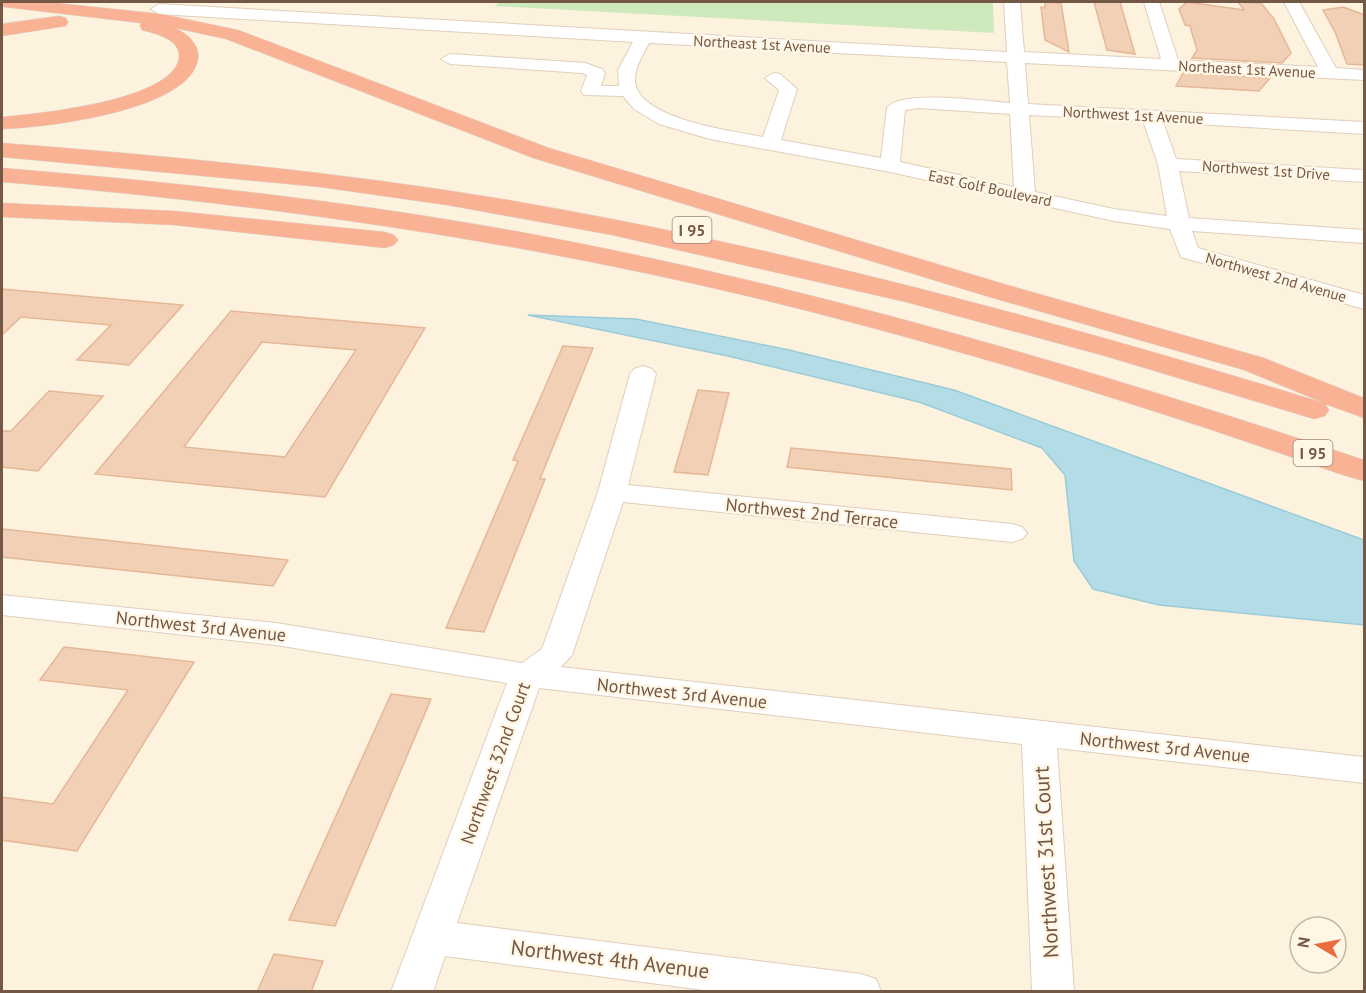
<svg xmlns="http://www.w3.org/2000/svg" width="1366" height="993" font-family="'PT Sans',sans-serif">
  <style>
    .green { fill: #ceeabd }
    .water { fill: #b3dce6; stroke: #99ccd8; stroke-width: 1.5 }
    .building { fill: #f2d0b6; stroke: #e5b796; stroke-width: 1.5; fill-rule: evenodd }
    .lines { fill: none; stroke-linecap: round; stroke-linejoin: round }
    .minor-casing { stroke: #e0cebb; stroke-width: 2 }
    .highway-casing { stroke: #ddd7d3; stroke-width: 1 }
    .minor { fill: #fff; fill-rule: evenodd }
    .highway { fill: #f9b293; fill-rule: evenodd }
    .labels { text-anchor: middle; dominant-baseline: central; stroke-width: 5; stroke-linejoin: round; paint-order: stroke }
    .far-street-label { font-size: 15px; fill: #735846; stroke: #fff6e5 }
    .shield { fill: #fff6e5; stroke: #9d8776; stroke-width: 1.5 }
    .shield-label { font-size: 16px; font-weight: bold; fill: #735846 }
    .street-label { font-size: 18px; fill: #735846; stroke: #fff6e5 }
    .near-street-label { font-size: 21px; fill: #735846; stroke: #fff6e5 }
  </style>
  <rect width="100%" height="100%" fill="#fdf2de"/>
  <!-- green -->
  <path class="green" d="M 499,2 L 993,2 L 994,33 L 495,6 Z"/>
  <!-- water -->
  <path class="water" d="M 528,315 L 636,319 L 789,350 L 954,390 L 1364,540 L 1364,625 L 1159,605 L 1093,589 L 1074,561 L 1065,475 L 1042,448 L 919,402 L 728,356 Z"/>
  <!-- building -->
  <path class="building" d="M 1045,2 L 1061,3 L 1069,52 L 1045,40 L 1041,7 L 1045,8 Z
    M 1094,2 L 1120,2 L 1135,54 L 1107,50 Z
    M 1187,2 L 1244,10 L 1238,2 L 1261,3 L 1274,19 L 1291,53 L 1282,63 L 1192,58 L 1197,50 L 1190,26 L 1185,25 L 1179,9 Z
    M 1343,7 L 1365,15 L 1365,65 L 1347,64 L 1335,32 L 1323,10 Z
    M 1183,73 L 1270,78 L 1259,91 L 1176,86 Z
    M 2,289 L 183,305 L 129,365 L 77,360 L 111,325 L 21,317 L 2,335 Z
    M 231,311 L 425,328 L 325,497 L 95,474 ZM 262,342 L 356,350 L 285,457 L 184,447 Z
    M 563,346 L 593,348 L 540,479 L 545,479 L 484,632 L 446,628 L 518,461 L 513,460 Z
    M 698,390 L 729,393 L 708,475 L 674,472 Z
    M 49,391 L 103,396 L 38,471 L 2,467 L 2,431 L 11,431 Z
    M 791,448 L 1011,469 L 1012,490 L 787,467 Z
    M 2,529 L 122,542 L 288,560 L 273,586 L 2,557 Z
    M 64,647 L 194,662 L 77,851 L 2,840 L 2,797 L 53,804 L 128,690 L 40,680 Z
    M 391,694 L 431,699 L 335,926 L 289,920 Z
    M 274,954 L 323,961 L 311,992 L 257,992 Z"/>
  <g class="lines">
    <defs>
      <path id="minor" d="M 1004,2 L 1020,2 L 1024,52 L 1161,59 L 1144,2 L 1159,2 L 1178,60 L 1318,67 L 1284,2 L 1299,2 L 1336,68 L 1364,70 L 1364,80 L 1025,63 L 1028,104 L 1364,122 L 1364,134 L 1163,122 L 1176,159 L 1364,170 L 1364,182 L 1179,171 L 1189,218 L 1364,230 L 1364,243 L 1192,231 L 1198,248 L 1364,295 L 1364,309 L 1181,257 L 1170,229 L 1114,221 L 890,172 L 710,139 L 659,124 L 634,109 L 623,96 L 584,95 L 581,91 L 587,75 L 582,73 L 450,64 L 441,59 L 450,54 L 585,63 L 602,69 L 605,73 L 601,86 L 619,86 L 618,70 L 633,42 L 159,14 L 151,9 L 159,4 L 1007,52 ZM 649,43 L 1007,62 L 1010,103 C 986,101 900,89 887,108 L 881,158 L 781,140 L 797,89 L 780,74 L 774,73 L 765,78 L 779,90 L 763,137 C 732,131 655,121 638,91 C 629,76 642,57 649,43 ZM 919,108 L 1010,114 L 1014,187 L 900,162 L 905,110 ZM 1029,115 L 1143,121 L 1158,164 L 1167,216 L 1114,209 L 1035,192 Z
        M 643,366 L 652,369 L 656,374 L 628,485 L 1012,524 L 1022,527 L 1027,533 L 1022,539 L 1012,542 L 623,502 L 572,655 L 561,667 L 1364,757 L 1364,783 L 1057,748 L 1074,992 L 1032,992 L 1022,744 L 539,688 L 457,923 L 861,974 L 876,979 L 881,992 L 719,992 L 445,956 L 433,992 L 391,992 L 507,683 L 276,645 L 2,615 L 2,595 L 276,623 L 522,663 L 542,649 L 598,492 L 630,374 L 634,369 Z"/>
      <path id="highway" d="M 2,2 L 47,2 L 161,14 L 238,30 L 549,148 L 1004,284 L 1264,358 L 1364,398 L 1364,418 L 1325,404 L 1329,410 L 1325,416 L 1314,419 L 1105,356 L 906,302 L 612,235 L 447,205 L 320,187 L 2,157 L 2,143 C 171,156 340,172 508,200 C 784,247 1056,321 1324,403 L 1244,370 L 986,296 L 533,158 L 226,39 L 175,28 C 188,34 200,45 198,59 C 190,111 43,128 2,129 L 2,117 C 35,114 173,101 179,58 C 181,39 156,34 142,30 L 140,26 L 141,23 L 4,7 Z
        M 59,16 L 66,18 L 68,22 L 66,26 L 2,36 L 2,24 Z
        M 2,168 C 186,183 370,203 552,238 C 828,291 1098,371 1364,460 L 1364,481 C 1340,475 1315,465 1291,457 C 1253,444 1216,431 1178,419 C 1071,384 963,352 854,323 C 575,248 290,206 2,182 Z
        M 2,203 L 174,211 L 385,232 L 394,235 L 398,240 L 394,245 L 385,248 L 174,225 L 2,217 Z"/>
    </defs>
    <!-- minor casing -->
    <use href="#minor" class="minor-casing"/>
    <!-- highway casing -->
    <use href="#highway" class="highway-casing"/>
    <!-- minor -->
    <use href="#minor" class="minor"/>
    <!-- highway -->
    <use href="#highway" class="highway"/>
  </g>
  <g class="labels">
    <!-- far-street labels -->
    <g class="far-street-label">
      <text transform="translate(762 44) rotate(3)">Northeast 1st Avenue</text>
      <text transform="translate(1247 69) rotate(3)">Northeast 1st Avenue</text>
      <text transform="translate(1133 115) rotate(3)">Northwest 1st Avenue</text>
      <text transform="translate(1266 170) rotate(4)">Northwest 1st Drive</text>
      <text transform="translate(990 188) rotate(12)">East Golf Boulevard</text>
      <text transform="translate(1276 277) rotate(16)">Northwest 2nd Avenue</text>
    </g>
    <!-- shield labels -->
    <g class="shield">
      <rect x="672.5" y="217" width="39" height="26" rx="4.5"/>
      <rect x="1293.5" y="440" width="39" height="26" rx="4.5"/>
    </g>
    <g class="shield-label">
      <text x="692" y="230">I 95</text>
      <text x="1313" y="453">I 95</text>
    </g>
    <!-- street labels -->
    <g class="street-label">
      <text transform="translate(812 513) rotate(6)">Northwest 2nd Terrace</text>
      <text transform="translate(201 626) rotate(6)">Northwest 3rd Avenue</text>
      <text transform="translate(682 693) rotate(6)">Northwest 3rd Avenue</text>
      <text transform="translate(1165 747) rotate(6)">Northwest 3rd Avenue</text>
      <text transform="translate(495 763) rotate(-70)">Northwest 32nd Court</text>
    </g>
    <!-- near-street labels -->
    <g class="near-street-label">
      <text transform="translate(1046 862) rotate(-93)">Northwest 31st Court</text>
      <text transform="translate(610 959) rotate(7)">Northwest 4th Avenue</text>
    </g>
  </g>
  <!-- border -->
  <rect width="1366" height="993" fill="none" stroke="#735846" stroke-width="6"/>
  <!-- north arrow -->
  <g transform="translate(1318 945) rotate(280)"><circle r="28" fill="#fff6e5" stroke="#c7b7a5" stroke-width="1.5"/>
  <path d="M0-4.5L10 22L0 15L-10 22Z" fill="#ea6d40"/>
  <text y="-9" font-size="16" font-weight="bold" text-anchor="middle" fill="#735846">N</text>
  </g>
</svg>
